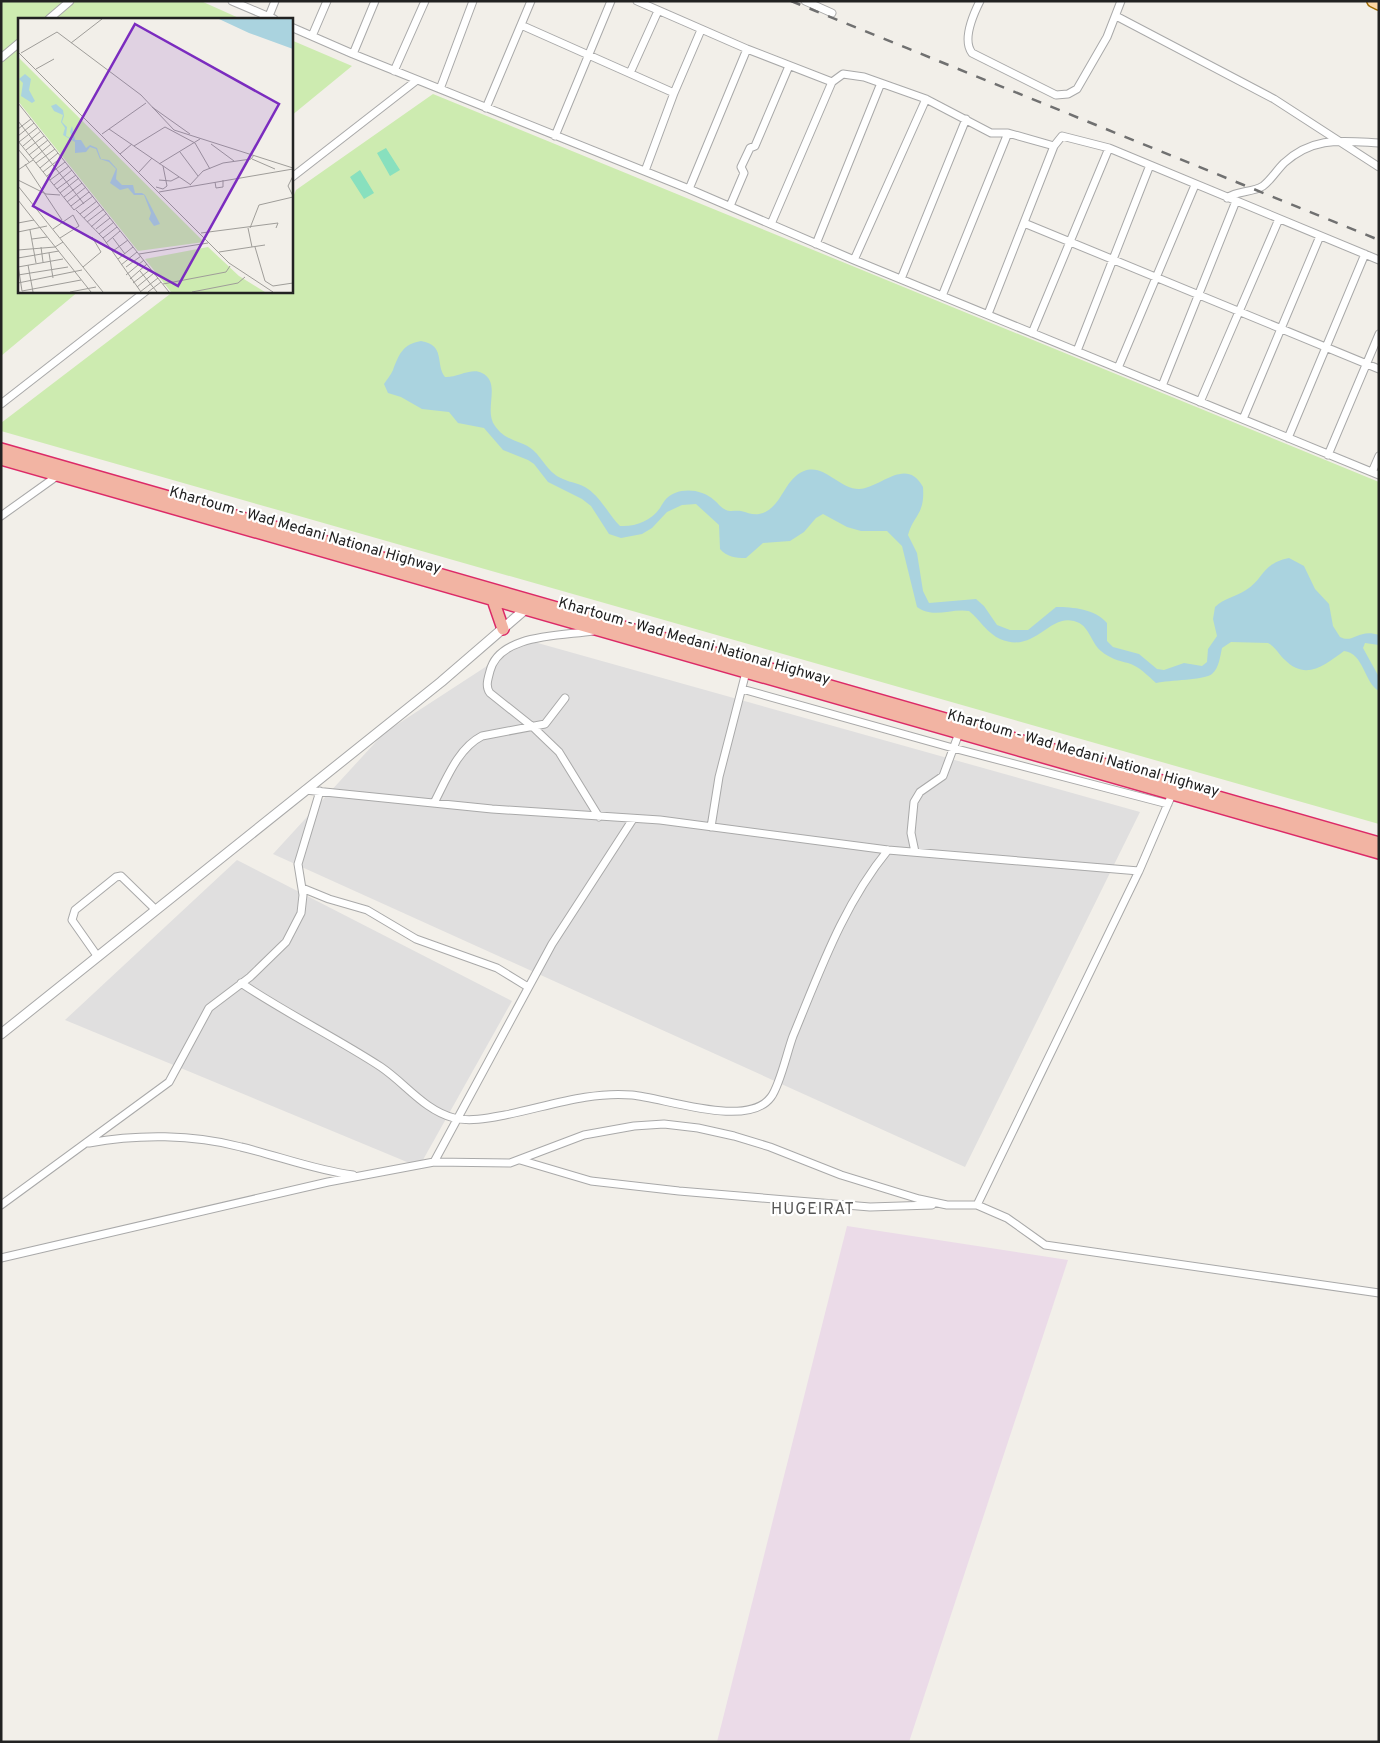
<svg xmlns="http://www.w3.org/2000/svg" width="1380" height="1743" font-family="Overpass,sans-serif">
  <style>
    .residential { fill: #e0dfdf }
    .industrial { fill: #ebdbe8 }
    .grass { fill: #cdebb0 }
    .pitch { fill: #88e0be }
    .water { fill: #aad3df }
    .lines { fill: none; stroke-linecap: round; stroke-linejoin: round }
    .minor-casing { stroke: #a9a9a9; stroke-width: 9 }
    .tertiary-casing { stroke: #a9a9a9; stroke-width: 11 }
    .primary-casing { stroke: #a06b00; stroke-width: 14 }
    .trunk-casing { stroke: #dc2a67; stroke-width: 14 }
    .minor { stroke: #fff; stroke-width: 7 }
    .tertiary { stroke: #fff; stroke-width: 9 }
    .primary { stroke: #fcd6a4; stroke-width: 11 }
    .trunk { stroke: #f2b4a3; stroke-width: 11 }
    .rail { stroke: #707070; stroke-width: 2.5; stroke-dasharray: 10 10; stroke-linecap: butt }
    .labels { text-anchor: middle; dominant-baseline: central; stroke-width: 4.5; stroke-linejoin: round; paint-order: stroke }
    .street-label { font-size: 15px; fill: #222; stroke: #fff }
    .neighbourhood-label { font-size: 16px; letter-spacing: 1px; fill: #555; stroke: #fff }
    .inset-road { fill: none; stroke: #9f9d99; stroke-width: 1 }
    .view { fill: #7b2cbf; fill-opacity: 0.15; stroke: #7b2cbf; stroke-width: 2.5 }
    .inset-edge { fill: none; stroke: #222; stroke-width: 2.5 }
  </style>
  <rect width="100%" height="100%" fill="#f2efe9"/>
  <!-- residential -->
  <path class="residential" d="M 527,640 L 1140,812 L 965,1167 L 273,854 L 384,733 Z
    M 237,860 L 512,1001 L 419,1167 L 65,1020 Z"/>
  <!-- industrial -->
  <path class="industrial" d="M 847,1226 L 1068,1260 L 909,1742 L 717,1742 Z"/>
  <!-- grass -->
  <path class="grass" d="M 1,1 L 201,1 L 241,19 L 19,19 L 19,291 L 79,291 L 1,356 Z
    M 291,40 L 352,66 L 291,116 Z
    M 433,94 L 1379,482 L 1379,824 L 1,431 L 1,423 L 174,291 L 291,291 L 291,202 L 296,190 Z"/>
  <!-- pitch -->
  <path class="pitch" d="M 386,148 L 400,170 L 390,176 L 377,153 Z
    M 360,170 L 374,193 L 364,199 L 350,177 Z"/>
  <!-- water -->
  <path class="water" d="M 421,341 C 446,345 435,364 445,377 C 456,378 472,367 482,373 C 502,383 483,410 495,426 C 506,442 521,440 533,450 C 544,460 548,473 563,479 C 571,483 580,483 588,489 C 601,498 609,515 620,526 C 635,527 651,521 660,508 C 664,501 667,496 675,493 C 688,488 704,491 714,500 C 718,503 721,508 726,510 C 730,512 736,510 741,511 C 749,513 754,516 763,513 C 783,505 784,479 804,471 C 824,463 839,489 859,489 C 881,488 906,456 923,487 C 925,515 914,514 908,535 L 917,553 L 923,591 L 929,603 L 976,599 L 984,606 L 997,625 L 1010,630 L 1028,630 L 1056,607 C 1073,607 1095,609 1107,623 L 1107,641 L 1113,647 L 1139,654 L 1157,669 L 1164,670 L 1184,663 L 1202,666 L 1207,662 L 1208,649 L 1217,636 L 1213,619 L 1215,607 C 1224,598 1236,597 1246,590 C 1265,578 1261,564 1289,558 L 1304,566 L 1315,589 L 1329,604 L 1333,626 L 1340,637 C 1354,644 1358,628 1379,635 L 1379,645 L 1365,643 L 1363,648 L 1379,677 L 1379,691 C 1364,683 1364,653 1344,651 C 1325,665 1306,681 1285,660 C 1279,655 1276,647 1268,643 L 1231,642 L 1222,648 C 1220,657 1219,668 1212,674 C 1205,680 1169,680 1156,683 C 1148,676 1139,666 1128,663 C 1119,661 1109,658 1101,651 C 1090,642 1090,625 1074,621 C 1048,614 1035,654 1000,639 C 987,633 980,620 969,611 C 951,608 933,619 917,607 L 902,546 L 887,531 L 861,531 L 847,527 L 823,514 L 816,518 L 804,532 L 790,541 L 763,543 L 746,558 C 735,558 727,557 720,549 L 719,525 L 696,504 L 682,505 L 667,512 L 652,528 L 642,534 L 621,538 L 609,534 L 591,506 L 582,499 L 548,482 L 534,464 L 528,460 L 503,450 L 484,428 L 458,423 L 449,412 L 422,409 L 401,397 L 388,393 L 384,384 C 387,379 391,375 393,370 C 399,354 403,344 421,341 Z"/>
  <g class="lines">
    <defs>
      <path id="minor" d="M 232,1 L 274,19
        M 637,1 L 747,49 L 832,82
        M 805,1 L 832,13
        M 980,1 C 973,15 962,40 972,53 L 1056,95 L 1068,94 L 1077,89 L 1107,37 L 1121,1
        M 269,16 L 275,1
        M 1116,16 L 1274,99 L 1379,167
        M 49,19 L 70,1
        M 521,25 L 674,93
        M 291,27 L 353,54 L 689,189 L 854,260 L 1379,475
        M 312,36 L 327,1
        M 353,54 L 375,1
        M 1,58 L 19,43
        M 394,71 L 425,1
        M 630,73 L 658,11
        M 440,89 L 473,1
        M 486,108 L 531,1
        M 555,136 L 611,1
        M 645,171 L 674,93 L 701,30
        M 291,178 L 417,80
        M 689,189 L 747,49
        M 1227,198 C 1238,190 1252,193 1263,186 C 1271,180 1276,171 1284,163 C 1314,136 1342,141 1379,143
        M 730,206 L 744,173 L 741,167 L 750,148 L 755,146 L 789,66
        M 1024,223 L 1379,369
        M 771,224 L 832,82 L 843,74 L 864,77 L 926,99 L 991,133 L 1008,133 L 1054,146
        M 816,244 L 881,83
        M 854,260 L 926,99
        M 901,279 L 966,119
        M 942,296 L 1008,133
        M 988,314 L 1054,146 L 1062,136 L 1109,148 L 1379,260
        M 1032,333 L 1109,148
        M 1077,351 L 1150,165
        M 1118,368 L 1195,185
        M 1162,386 L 1236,201
        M 1200,402 L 1279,219
        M 1,404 L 146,291
        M 1243,419 L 1320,236
        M 1288,438 L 1365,254
        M 1328,455 L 1379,334
        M 1372,472 L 1379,456
        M 1,516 L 57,476
        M 593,631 C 561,636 499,634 490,671 C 488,679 485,686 490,693 L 534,728 L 559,752 L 599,817
        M 742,689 L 953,748 L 1168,804
        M 305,790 L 492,809 L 660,820 L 888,850 L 1139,871
        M 434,803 C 446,780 458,748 482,736 L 545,724 L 565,698
        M 711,827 L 719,777 L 746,672
        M 915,852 L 911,833 L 914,802 L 920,792 L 943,776 L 959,733
        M 302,888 L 329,899 L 367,910 L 416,939 L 497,968 L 528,987
        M 98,957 L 72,920 L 75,910 L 116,877 L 121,876 L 156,910
        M 241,983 C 287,1014 335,1037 381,1067 C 406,1084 424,1110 454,1118 C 470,1122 489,1118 505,1115 C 546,1107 589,1091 632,1095 C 665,1098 748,1129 771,1097 C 780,1085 787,1052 793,1036 C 820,971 843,905 888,850
        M 89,1143 C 137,1134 193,1134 241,1147 C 279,1156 314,1170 353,1175
        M 520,1160 L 591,1181 L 679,1191 L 870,1207 L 932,1205
        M 434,1162 L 552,944 L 633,819
        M 1,1205 L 169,1082 L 209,1008 L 250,977 L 286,942 L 301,913 L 303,895 L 298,864 L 320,791
        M 977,1205 L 1139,871 L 1173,792
        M 1,1258 L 328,1182 L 434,1162 L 510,1163 L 584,1135 L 634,1126 L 664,1124 L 698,1128 L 734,1136 L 770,1147 L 841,1175 L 919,1199 L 947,1205 L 977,1205 L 1007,1218 L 1045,1245 L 1379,1293"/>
      <path id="tertiary" d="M 1,1034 L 441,682 L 529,606"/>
      <path id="primary" d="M 1373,1 L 1379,4"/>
      <path id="trunk" d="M 1,449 L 1379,843
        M 1,459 L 1379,853
        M 493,600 L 503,629"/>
    </defs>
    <!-- minor casing -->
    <use href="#minor" class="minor-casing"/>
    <!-- tertiary casing -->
    <use href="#tertiary" class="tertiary-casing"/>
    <!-- primary casing -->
    <use href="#primary" class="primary-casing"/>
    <!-- trunk casing -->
    <use href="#trunk" class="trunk-casing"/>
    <!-- minor -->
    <use href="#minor" class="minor"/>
    <!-- tertiary -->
    <use href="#tertiary" class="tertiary"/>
    <!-- primary -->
    <use href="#primary" class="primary"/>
    <!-- trunk -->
    <use href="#trunk" class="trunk"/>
    <!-- rail -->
    <path class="rail" d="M 791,1 L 1379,240"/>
  </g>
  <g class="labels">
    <!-- street labels -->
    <g class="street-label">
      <text transform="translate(305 531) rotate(16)">Khartoum - Wad Medani National Highway</text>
      <text transform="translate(694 642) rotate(16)">Khartoum - Wad Medani National Highway</text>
      <text transform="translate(1083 754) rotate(16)">Khartoum - Wad Medani National Highway</text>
    </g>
    <!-- neighbourhood labels -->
    <g class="neighbourhood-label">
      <text x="813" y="1210">HUGEIRAT</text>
    </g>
  </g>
  <!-- overview -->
  <g transform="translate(18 18)">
    <rect width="275" height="275" fill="#f2efe9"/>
    <path d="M 0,39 L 186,224 L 120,233 L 0,83 ZM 190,229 L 221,258 L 247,274 L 153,274 L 127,241 Z" fill="#cdebb0"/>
    <path d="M 201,1 L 275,1 L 275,31 L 231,15 ZM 7,56 L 13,61 L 11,72 L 17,83 L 14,85 L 3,78 L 5,65 L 1,61 ZM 38,86 L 45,92 L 46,98 L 44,104 L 49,109 L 48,118 L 55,121 L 52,114 L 54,108 L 57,122 L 63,122 L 68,130 L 72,127 L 79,130 L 83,141 L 91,142 L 99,151 L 98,161 L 104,167 L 115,167 L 117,175 L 124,175 L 127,177 L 142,206 L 136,208 L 131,201 L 133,195 L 126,177 L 116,177 L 110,170 L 102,172 L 92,165 L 98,151 L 91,144 L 82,141 L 78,131 L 72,129 L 68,134 L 57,135 L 57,124 L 45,117 L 47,110 L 43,104 L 45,97 L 36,93 L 33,88 Z" fill="#aad3df"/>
    <path class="inset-road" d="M 53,25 L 84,1M 0,34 L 211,245 L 255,274M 3,35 L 39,14 L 123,77 L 156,112 L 275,150M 18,51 L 36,41M 0,85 L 151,274M 134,89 L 172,116M 0,103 L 66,186M 0,111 L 13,101M 91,111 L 173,167M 84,116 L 128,85M 0,118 L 16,105M 0,123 L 56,192 L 75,178M 1,124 L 20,109M 193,126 L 216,143M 5,128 L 23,113M 116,128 L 147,109 L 177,125 L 192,151M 0,131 L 11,144M 8,132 L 26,118M 162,134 L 180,158M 102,136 L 114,126M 11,137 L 30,122M 15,141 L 33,126M 234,141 L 257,151M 18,145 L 37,131M 7,146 L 44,202M 141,146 L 182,121M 22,150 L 40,135M 0,152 L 15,142M 25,154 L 44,139M 121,154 L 134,140M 29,158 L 47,144M 275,158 L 270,168 L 275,178M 0,162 L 28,176 L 42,177M 32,162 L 51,148M 141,162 L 153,163 L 161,159M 197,164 L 198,170 L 205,169 L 205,162M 36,167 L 54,152M 172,167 L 185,153 L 205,145 L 233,141 L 236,137M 0,168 L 85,274M 138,169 L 145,171 L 149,168 L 145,148M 39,171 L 58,157M 141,174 L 275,151M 42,175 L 61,160M 46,179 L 64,165M 0,182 L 73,274M 49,184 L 68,169M 53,188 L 71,174M 58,192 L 85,220 L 123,274M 62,196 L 79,183M 66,200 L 82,187M 69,204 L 86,191M 0,205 L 16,202M 73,209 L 89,195M 230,210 L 234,229M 232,210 L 241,187 L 275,179M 35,211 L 55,197 L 61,208 L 42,220M 78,211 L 92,200M 12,212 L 18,245M 0,214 L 29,208M 183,215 L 260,205 L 258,210M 81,216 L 96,204M 85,220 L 99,209M 95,220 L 107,236M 14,221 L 29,219M 88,225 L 102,213M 23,229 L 25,244M 237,229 L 247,263 L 255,268 L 275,265M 0,232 L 37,229 L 45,224M 95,233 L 110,222M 201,234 L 247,227M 31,235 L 35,260M 121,236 L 190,225M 0,240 L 41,233M 100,241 L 115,229M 0,247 L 4,273M 10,247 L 15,274M 103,247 L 119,234M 0,249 L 45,241M 65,249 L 83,234 L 74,219M 108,249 L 123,238M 122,253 L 139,274M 0,257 L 50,249M 108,257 L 126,242M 112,261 L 129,246M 0,265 L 64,252M 115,265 L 133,251M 145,266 L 208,254 L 212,248M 119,269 L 136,255M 4,273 L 63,262M 52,274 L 78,269M 122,274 L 140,260M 130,274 L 143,264M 174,274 L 220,265 L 227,259"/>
    <path class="view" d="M 117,6 L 261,86 L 160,268 L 15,188 Z"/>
    <rect width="275" height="275" class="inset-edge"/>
  </g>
  <!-- border -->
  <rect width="1380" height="1743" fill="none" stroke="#222222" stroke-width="5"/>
</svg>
